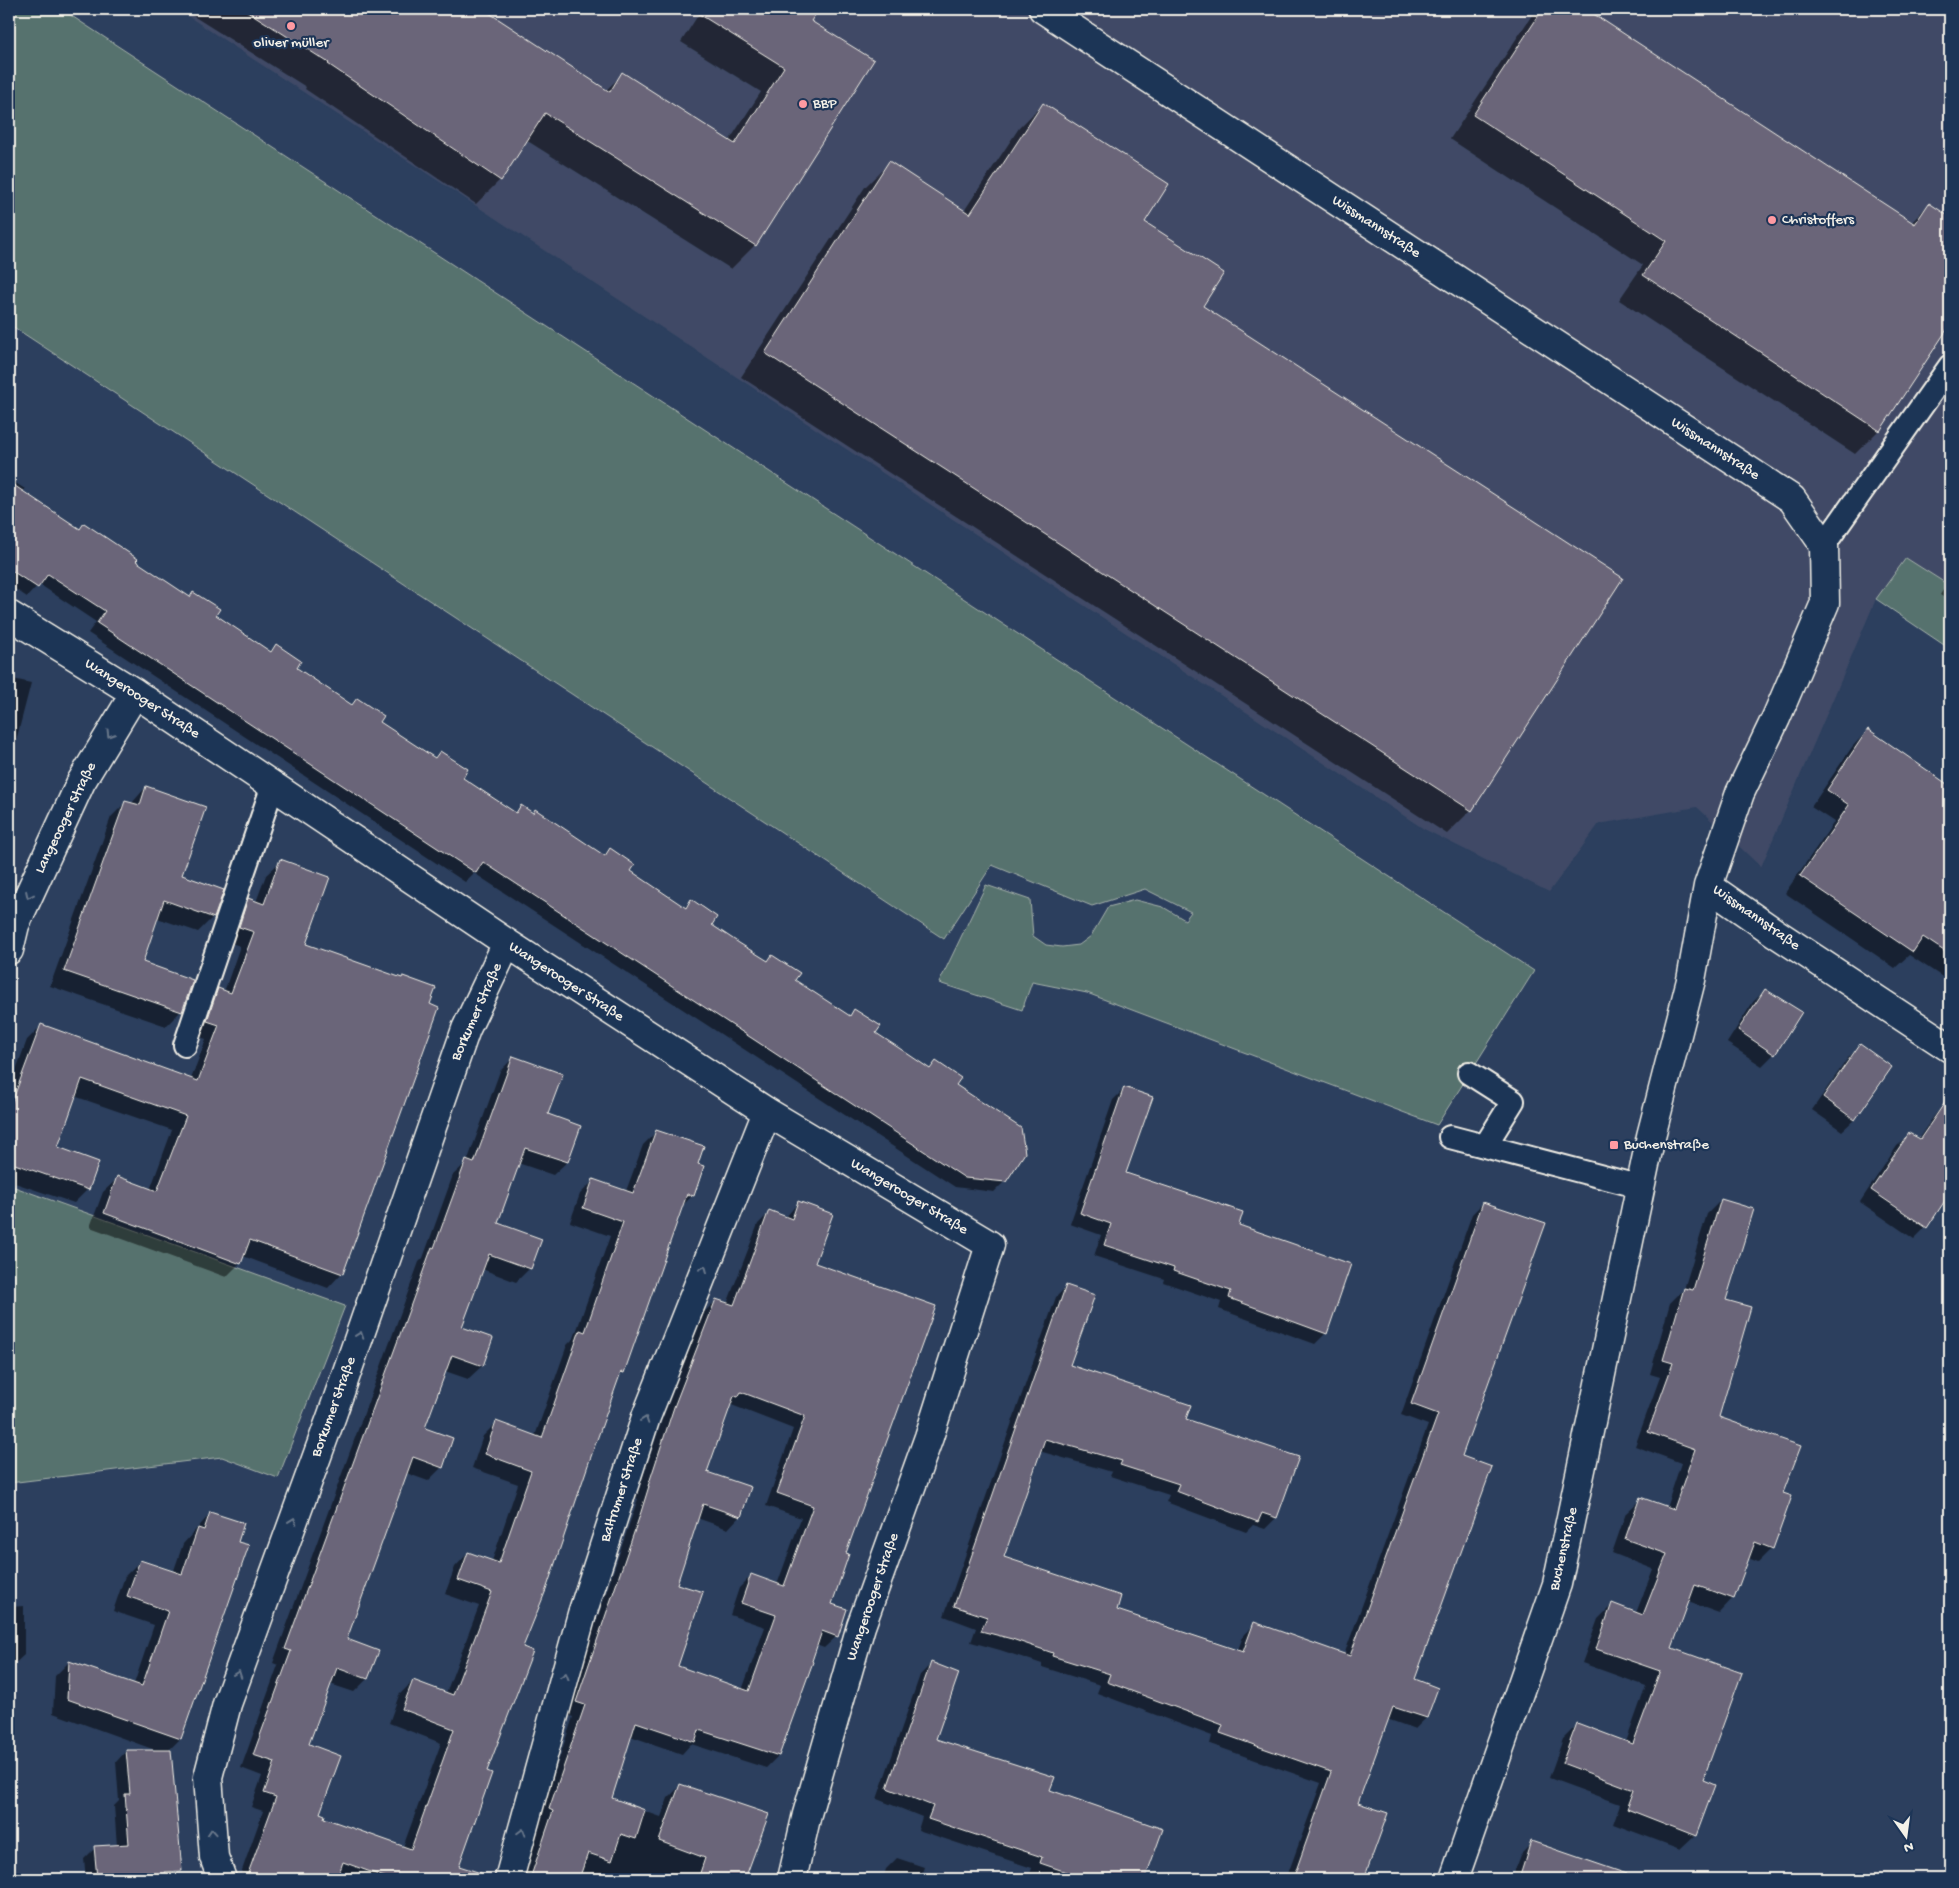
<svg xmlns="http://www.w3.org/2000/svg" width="1959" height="1888" font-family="'Gochi Hand',sans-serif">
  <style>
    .built { fill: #3f4a66 }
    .green { fill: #57726e; stroke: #a6b2ab }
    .shadow { fill: #0007; fill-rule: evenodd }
    .building { fill: #6a6579; stroke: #f4f1e8; fill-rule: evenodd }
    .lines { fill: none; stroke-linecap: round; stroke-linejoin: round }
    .service-casing { stroke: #f4f1e8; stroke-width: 26 }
    .minor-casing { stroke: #f4f1e8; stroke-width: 31 }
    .service { stroke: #1d3557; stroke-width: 22 }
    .minor { stroke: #1d3557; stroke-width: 28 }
    .oneway { stroke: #68778a }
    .poi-dot { fill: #ff9aa2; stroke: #1d3557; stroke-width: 2 }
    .labels { text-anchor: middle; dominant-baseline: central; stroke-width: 4.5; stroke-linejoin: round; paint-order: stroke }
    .poi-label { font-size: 15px; fill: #f4f1e8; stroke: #1d3557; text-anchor: start }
    .street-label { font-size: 15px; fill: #f4f1e8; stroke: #1d3557 }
  </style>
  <rect width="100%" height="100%" fill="#2c3f5e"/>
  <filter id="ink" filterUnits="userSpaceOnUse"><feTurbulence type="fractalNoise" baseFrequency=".02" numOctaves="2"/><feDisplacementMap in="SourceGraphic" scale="10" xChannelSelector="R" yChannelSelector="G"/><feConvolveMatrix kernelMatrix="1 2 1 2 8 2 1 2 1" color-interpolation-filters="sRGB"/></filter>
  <g filter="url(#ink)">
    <!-- built -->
    <path class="built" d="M 177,9 L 1950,9 L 1950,586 L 1906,558 L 1876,599 L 1761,867 L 1697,807 L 1599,824 L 1549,892 L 1424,829 Z"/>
    <!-- green -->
    <path class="green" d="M 9,9 L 61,9 L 1534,971 L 1437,1125 L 1087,993 L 1032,982 L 1022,1010 L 939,983 L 986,885 L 1030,900 L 1033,936 L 1046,945 L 1062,947 L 1079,945 L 1091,936 L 1108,907 L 1135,900 L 1163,907 L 1185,920 L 1191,912 L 1145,889 L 1092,906 L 992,865 L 944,939 L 9,324 Z
      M 1906,558 L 1950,586 L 1950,649 L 1876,599 Z
      M 9,1185 L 345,1306 L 278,1478 L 222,1457 L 9,1483 Z"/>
    <!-- shadow -->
    <path class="shadow" d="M 182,9 L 481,9 L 605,91 L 623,74 L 729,141 L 761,92 L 681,42 L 702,9 L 818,9 L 809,22 L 755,245 L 731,269 L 526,140 L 500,180 L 476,204 L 305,89 L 306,87 Z
      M 1538,9 L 1583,9 L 1911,223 L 1929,204 L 1950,218 L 1950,322 L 1879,430 L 1855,454 L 1619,300 L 1643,265 L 1450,139 L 1532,15 Z
      M 1043,104 L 1143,222 L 1201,306 L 1471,810 L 1447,834 L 741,377 L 865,187 L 889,163 L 964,211 L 1019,128 Z
      M 9,479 L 25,489 L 22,493 L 79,530 L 84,525 L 134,562 L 269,652 L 276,646 L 295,668 L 351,706 L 357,700 L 378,722 L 433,759 L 440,752 L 461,778 L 515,813 L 522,807 L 532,814 L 535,811 L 603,856 L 610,850 L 629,871 L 684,908 L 691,901 L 710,925 L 766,962 L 772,956 L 794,980 L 849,1017 L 854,1011 L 875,1033 L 929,1069 L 936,1062 L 955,1085 L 1005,1181 L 994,1192 L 955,1187 L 474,873 L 465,882 L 88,633 L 96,622 L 39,584 L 27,597 L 9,585 Z
      M 1950,579 L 1950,601 L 1940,595 Z
      M 9,678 L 31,683 L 9,768 Z
      M 1868,730 L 1950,787 L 1950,982 L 1909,955 L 1895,968 L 1785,893 L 1834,822 L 1811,807 L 1852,747 Z
      M 9,782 L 15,784 L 9,807 Z
      M 146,787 L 180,876 L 213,917 L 198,932 L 157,918 L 141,963 L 181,1011 L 166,1026 L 50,986 L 111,817 L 126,802 L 131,804 Z
      M 281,861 L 305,944 L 342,1273 L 328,1288 L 243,1256 L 240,1263 L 226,1277 L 90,1227 L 103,1192 L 118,1178 L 150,1190 L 172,1130 L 74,1096 L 56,1148 L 88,1189 L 74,1203 L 9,1181 L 9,1089 L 27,1040 L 41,1026 L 191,1079 L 206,1039 L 194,1035 L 204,1004 L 218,990 L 224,992 L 240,946 L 225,941 L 235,914 L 249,900 L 256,902 L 266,875 Z
      M 1765,990 L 1774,1054 L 1762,1066 L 1727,1043 L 1753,1002 Z
      M 1860,1046 L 1855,1119 L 1842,1131 L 1812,1110 L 1848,1058 Z
      M 513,1058 L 547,1115 L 580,1127 L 567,1162 L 553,1175 L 518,1163 L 496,1224 L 530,1268 L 516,1282 L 482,1269 L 461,1328 L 492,1339 L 482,1366 L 468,1379 L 445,1371 L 424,1429 L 442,1467 L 428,1481 L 406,1473 L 346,1640 L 367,1679 L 354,1692 L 330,1684 L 308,1745 L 319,1813 L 322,1819 L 403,1847 L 441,1743 L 389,1723 L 399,1695 L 413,1681 L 446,1693 L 479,1606 L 445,1594 L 455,1567 L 468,1553 L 492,1561 L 518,1484 L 472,1468 L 483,1436 L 496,1423 L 535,1436 L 567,1345 L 574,1338 L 610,1236 L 570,1222 L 580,1194 L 594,1180 L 626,1191 L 643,1145 L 657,1131 L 696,1165 L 692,1196 L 681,1207 L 622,1373 L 618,1377 L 522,1648 L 453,1877 L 451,1879 L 271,1879 L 292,1871 L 240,1876 L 263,1811 L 251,1807 L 262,1776 L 241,1768 L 278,1665 L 273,1663 L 419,1262 L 423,1258 L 453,1175 L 467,1162 L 500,1071 Z
      M 1124,1089 L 1125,1174 L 1237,1226 L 1326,1333 L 1315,1344 L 1219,1309 L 1221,1302 L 1163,1282 L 1164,1279 L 1094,1256 L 1101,1235 L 1070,1224 L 1113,1100 Z
      M 1946,1103 L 1950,1106 L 1950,1191 L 1926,1227 L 1914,1239 L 1860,1202 L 1897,1146 L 1910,1134 L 1918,1139 L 1934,1116 Z
      M 1721,1200 L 1725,1301 L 1717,1417 L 1782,1494 L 1772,1548 L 1758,1562 L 1748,1558 L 1733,1598 L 1719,1613 L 1688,1602 L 1670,1649 L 1702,1781 L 1695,1835 L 1680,1849 L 1613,1824 L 1620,1804 L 1549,1778 L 1563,1739 L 1578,1724 L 1626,1742 L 1646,1686 L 1582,1663 L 1598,1619 L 1612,1605 L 1636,1613 L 1653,1569 L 1612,1553 L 1626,1513 L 1641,1499 L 1666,1508 L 1681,1463 L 1635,1446 L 1660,1377 L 1650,1374 L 1670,1303 L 1684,1289 L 1707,1214 Z
      M 798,1203 L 814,1264 L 845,1554 L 830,1604 L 837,1636 L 824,1648 L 816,1645 L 778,1756 L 766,1768 L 691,1744 L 682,1754 L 630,1736 L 610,1799 L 661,1817 L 668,1798 L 681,1785 L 746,1874 L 753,1877 L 752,1879 L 522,1879 L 541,1823 L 538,1822 L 573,1717 L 565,1714 L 629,1525 L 638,1499 L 636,1498 L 662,1420 L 704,1312 L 717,1300 L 727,1304 L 758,1224 L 770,1212 L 785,1218 ZM 729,1404 L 793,1429 L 766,1506 L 801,1518 L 777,1585 L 751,1576 L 739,1588 L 730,1615 L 765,1627 L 742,1690 L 677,1667 L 675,1585 L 697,1518 L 728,1529 L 740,1516 L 706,1473 Z
      M 1483,1203 L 1460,1457 L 1414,1680 L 1437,1689 L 1426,1718 L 1415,1729 L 1387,1719 L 1356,1803 L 1387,1814 L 1363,1879 L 1286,1879 L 1321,1783 L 1210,1744 L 1212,1736 L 1097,1693 L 1100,1685 L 1042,1667 L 1042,1664 L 1000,1650 L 971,1642 L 976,1628 L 944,1616 L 1056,1297 L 1067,1286 L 1069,1366 L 1184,1419 L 1297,1458 L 1276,1518 L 1265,1529 L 1253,1525 L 1246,1532 L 1166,1502 L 1169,1495 L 1110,1476 L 1112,1472 L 1039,1451 L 1002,1558 L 1115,1610 L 1237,1652 L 1244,1634 L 1255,1624 L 1344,1655 L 1428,1425 L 1401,1415 L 1472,1214 Z
      M 211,1513 L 236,1543 L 247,1546 L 180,1739 L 168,1751 L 175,1870 L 166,1879 L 86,1879 L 84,1859 L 95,1848 L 117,1846 L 114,1806 L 119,1801 L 116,1762 L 126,1751 L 158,1751 L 53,1713 L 55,1676 L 69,1662 L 134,1684 L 154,1625 L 113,1611 L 125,1576 L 140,1561 L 173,1573 L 183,1544 Z
      M 24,1606 L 24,1655 L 9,1669 L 9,1607 Z
      M 931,1664 L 935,1739 L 1048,1791 L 1161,1830 L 1143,1879 L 1046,1879 L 1030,1874 L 1032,1868 L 918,1830 L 922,1817 L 877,1799 L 920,1675 Z
      M 1950,1724 L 1950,1740 L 1943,1736 Z
      M 1532,1843 L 1615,1876 L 1614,1879 L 1511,1879 L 1520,1855 Z
      M 897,1858 L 924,1867 L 920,1879 L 883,1879 L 886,1869 Z"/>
    <!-- building -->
    <path class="building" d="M 244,9 L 483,9 L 610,92 L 622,72 L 735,144 L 784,67 L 691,9 L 819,9 L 811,21 L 874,60 L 756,246 L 545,113 L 501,181 L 328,64 L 329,63 Z
      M 1543,9 L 1586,9 L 1915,224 L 1929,203 L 1950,217 L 1950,325 L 1880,431 L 1643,275 L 1666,241 L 1473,115 Z
      M 1043,103 L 1169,184 L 1145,222 L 1224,273 L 1203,306 L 1623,578 L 1472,811 L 765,353 L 889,161 L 970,214 Z
      M 9,482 L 80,529 L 84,523 L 138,559 L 136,561 L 190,597 L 193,592 L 220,609 L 216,615 L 271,652 L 276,644 L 301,661 L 297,668 L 352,705 L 357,698 L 384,716 L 380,722 L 435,758 L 440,751 L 468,769 L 463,778 L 516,813 L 521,805 L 533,813 L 535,809 L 605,856 L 610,848 L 635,865 L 631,871 L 686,908 L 691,899 L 717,917 L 712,925 L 739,943 L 768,961 L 772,955 L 800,973 L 795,980 L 821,997 L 850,1016 L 854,1009 L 881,1026 L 876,1033 L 902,1050 L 930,1069 L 936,1061 L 961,1078 L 956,1085 L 1021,1128 L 1025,1153 L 1006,1182 L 965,1178 L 483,862 L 476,873 L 442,851 L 97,623 L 105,611 L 48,574 L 38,588 L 9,569 Z
      M 1868,729 L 1950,786 L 1950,955 L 1923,937 L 1913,952 L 1800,876 L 1849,805 L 1827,790 Z
      M 146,786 L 206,807 L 182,875 L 224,890 L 214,918 L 164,900 L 143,962 L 193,980 L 182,1012 L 64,971 L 125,801 L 140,805 Z
      M 280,859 L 330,877 L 306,944 L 402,978 L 403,976 L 436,988 L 430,1004 L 439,1008 L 343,1274 L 250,1240 L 241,1264 L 104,1213 L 117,1176 L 157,1191 L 186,1116 L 82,1079 L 58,1147 L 99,1162 L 89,1190 L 9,1162 L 9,1110 L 41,1024 L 198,1081 L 219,1025 L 207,1021 L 218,988 L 231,993 L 254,932 L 239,927 L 248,898 L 264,904 Z
      M 1765,989 L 1802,1012 L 1775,1055 L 1738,1030 Z
      M 1860,1044 L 1892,1067 L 1855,1120 L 1823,1097 Z
      M 513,1056 L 563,1074 L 548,1114 L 581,1126 L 568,1162 L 525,1148 L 498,1223 L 542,1239 L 531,1269 L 489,1254 L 462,1327 L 493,1338 L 483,1366 L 452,1355 L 425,1428 L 453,1438 L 443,1468 L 413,1457 L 347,1639 L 379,1651 L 368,1679 L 337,1668 L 309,1744 L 341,1756 L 320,1813 L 325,1815 L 324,1818 L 411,1849 L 454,1729 L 402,1709 L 413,1680 L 453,1695 L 492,1592 L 458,1580 L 468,1552 L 499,1563 L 531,1471 L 485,1454 L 496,1421 L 542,1438 L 580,1330 L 585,1332 L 623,1222 L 583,1208 L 593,1179 L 633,1193 L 656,1130 L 704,1146 L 698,1164 L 704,1166 L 694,1196 L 687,1194 L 624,1373 L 621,1372 L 588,1465 L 546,1590 L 523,1647 L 533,1651 L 487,1771 L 492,1773 L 459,1866 L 484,1874 L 484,1879 L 390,1879 L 343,1862 L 337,1879 L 246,1879 L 276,1797 L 264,1793 L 275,1762 L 253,1755 L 291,1651 L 285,1649 L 432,1247 L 434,1248 L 466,1160 L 474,1163 Z
      M 1124,1087 L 1153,1097 L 1126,1173 L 1243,1212 L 1239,1225 L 1351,1264 L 1327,1334 L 1229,1298 L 1231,1291 L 1173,1271 L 1174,1268 L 1104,1245 L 1111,1224 L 1080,1213 Z
      M 1950,1095 L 1950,1193 L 1927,1228 L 1871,1190 L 1909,1133 L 1920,1139 Z
      M 1721,1199 L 1754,1209 L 1726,1300 L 1751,1307 L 1719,1417 L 1801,1446 L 1783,1493 L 1792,1496 L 1773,1549 L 1755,1542 L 1734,1599 L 1695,1585 L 1672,1648 L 1742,1673 L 1703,1780 L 1715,1785 L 1696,1836 L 1627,1809 L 1634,1790 L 1562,1763 L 1577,1723 L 1633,1744 L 1660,1671 L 1596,1649 L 1612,1603 L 1643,1615 L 1667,1554 L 1625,1539 L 1640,1497 L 1674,1509 L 1695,1449 L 1648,1432 L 1673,1363 L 1663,1360 L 1684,1288 L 1693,1290 Z
      M 798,1201 L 833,1214 L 815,1263 L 936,1306 L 846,1553 L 849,1554 L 832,1604 L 847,1609 L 838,1637 L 822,1631 L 812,1661 L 813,1662 L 779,1756 L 699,1730 L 695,1742 L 636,1722 L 612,1798 L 645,1810 L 636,1839 L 621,1834 L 612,1861 L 588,1853 L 579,1879 L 530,1879 L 553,1811 L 549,1809 L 585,1705 L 576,1702 L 641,1512 L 649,1486 L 648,1486 L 674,1407 L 716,1299 L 734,1305 L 769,1210 L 792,1219 ZM 741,1392 L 805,1416 L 777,1493 L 813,1506 L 784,1586 L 751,1574 L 741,1603 L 776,1615 L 749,1691 L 678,1666 L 703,1592 L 677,1584 L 703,1504 L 741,1517 L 751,1487 L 707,1472 L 734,1396 L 738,1397 Z
      M 1483,1202 L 1546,1223 L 1462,1456 L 1492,1467 L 1415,1679 L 1438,1688 L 1427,1718 L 1393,1707 L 1358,1803 L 1388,1813 L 1364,1879 L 1293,1879 L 1331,1772 L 1220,1733 L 1223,1725 L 1107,1682 L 1110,1674 L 1052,1656 L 1053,1653 L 1012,1639 L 981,1631 L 987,1617 L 954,1606 L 1066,1285 L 1095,1295 L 1070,1365 L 1191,1405 L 1186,1419 L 1299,1457 L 1277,1518 L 1262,1513 L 1258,1522 L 1176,1491 L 1179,1484 L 1120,1465 L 1122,1461 L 1045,1439 L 1004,1557 L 1121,1596 L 1117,1610 L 1243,1652 L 1254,1622 L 1350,1656 L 1438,1414 L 1411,1404 Z
      M 210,1512 L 244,1523 L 238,1542 L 249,1545 L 181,1739 L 67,1699 L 69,1661 L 142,1686 L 168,1611 L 127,1596 L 140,1560 L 182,1574 L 198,1528 L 204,1530 Z
      M 931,1662 L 959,1673 L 936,1739 L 1055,1777 L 1050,1790 L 1163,1829 L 1145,1879 L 1087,1879 L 1040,1863 L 1042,1857 L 928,1819 L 933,1806 L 887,1788 Z
      M 126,1750 L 171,1750 L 182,1871 L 165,1872 L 168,1879 L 130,1879 L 128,1875 L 97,1878 L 94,1846 L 129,1844 L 125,1794 L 130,1794 Z
      M 680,1784 L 769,1814 L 745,1879 L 698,1879 L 705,1858 L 659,1841 Z
      M 1531,1841 L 1627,1874 L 1626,1879 L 1519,1879 Z"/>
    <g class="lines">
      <defs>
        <path id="service" d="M 1824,545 L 1950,366
          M 185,1045 L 273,785
          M 1469,1073 L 1513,1101 L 1485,1146
          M 1450,1137 L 1641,1187"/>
        <path id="minor" d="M 1043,9 L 1792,499 L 1824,545 L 1825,603 L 1776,718 L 1740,793 L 1708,886 L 1691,980 L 1651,1136 L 1557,1584 L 1454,1879
          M 9,615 L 135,693 L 507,943 L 767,1112 L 990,1245 L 929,1437 L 861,1626 L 807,1814 L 792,1879
          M 1708,886 L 1774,932 L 1950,1048
          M 9,950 L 15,925 L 81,782 L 135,693
          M 222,1879 L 214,1857 L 208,1777 L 227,1704 L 332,1415 L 466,1029 L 507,943
          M 509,1879 L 582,1614 L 646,1417 L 767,1112"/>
      </defs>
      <!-- service casing -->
      <use href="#service" class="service-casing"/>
      <!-- minor casing -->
      <use href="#minor" class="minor-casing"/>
      <!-- service -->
      <use href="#service" class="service"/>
      <!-- minor -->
      <use href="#minor" class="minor"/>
    </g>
    <!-- one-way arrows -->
    <defs><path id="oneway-chevron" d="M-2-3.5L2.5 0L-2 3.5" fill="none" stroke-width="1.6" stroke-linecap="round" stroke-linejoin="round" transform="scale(1.25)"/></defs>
    <g class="oneway">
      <use href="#oneway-chevron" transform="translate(110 734) rotate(121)"/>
      <use href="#oneway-chevron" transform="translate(29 895) rotate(115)"/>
      <use href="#oneway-chevron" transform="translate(704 1269) rotate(-68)"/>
      <use href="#oneway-chevron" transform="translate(360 1335) rotate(-71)"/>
      <use href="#oneway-chevron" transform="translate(645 1420) rotate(-71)"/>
      <use href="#oneway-chevron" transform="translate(293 1521) rotate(-70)"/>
      <use href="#oneway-chevron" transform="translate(238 1674) rotate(-70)"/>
      <use href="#oneway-chevron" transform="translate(565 1676) rotate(-74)"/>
      <use href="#oneway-chevron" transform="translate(212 1832) rotate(-94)"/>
      <use href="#oneway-chevron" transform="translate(522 1832) rotate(-74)"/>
    </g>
  </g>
  <!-- markers -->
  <g class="poi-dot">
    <circle cx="291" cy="26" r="5"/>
    <circle cx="803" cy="104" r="5"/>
    <circle cx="1772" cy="220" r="5"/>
    <rect x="1609" y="1140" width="10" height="10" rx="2.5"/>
  </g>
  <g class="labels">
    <!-- poi labels -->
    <g class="poi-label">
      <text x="291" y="43" text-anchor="middle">oliver müller</text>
      <text x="813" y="104">BBP</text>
      <text x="1782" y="220">Christoffers</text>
      <text x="1624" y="1145">Buchenstraße</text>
    </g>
    <!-- street labels -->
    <g class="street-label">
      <text transform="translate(1376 227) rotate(33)">Wissmannstraße</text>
      <text transform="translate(1715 449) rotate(33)">Wissmannstraße</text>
      <text transform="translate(142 699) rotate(33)">Wangerooger Straße</text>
      <text transform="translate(66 818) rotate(-64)">Langeooger Straße</text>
      <text transform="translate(1756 918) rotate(35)">Wissmannstraße</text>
      <text transform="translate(566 982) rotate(33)">Wangerooger Straße</text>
      <text transform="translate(477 1012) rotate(-66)">Borkumer Straße</text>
      <text transform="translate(909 1197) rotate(31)">Wangerooger Straße</text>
      <text transform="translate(334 1407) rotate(-70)">Borkumer Straße</text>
      <text transform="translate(622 1490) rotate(-72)">Baltrumer Straße</text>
      <text transform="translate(1564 1549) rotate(-77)">Buchenstraße</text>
      <text transform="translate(873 1597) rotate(-71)">Wangerooger Straße</text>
    </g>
  </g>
  <!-- margin -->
  <rect width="1959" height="1888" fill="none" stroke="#1d3557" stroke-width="30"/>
  <rect x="15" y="15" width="1929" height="1858" fill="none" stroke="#f4f1e8" stroke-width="2" filter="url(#ink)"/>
  <!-- north arrow -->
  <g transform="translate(1906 1836) rotate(166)" stroke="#1d3557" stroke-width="4" paint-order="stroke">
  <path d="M0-4L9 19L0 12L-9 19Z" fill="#f4f1e8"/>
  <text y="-8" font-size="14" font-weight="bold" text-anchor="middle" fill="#f4f1e8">N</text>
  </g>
</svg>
